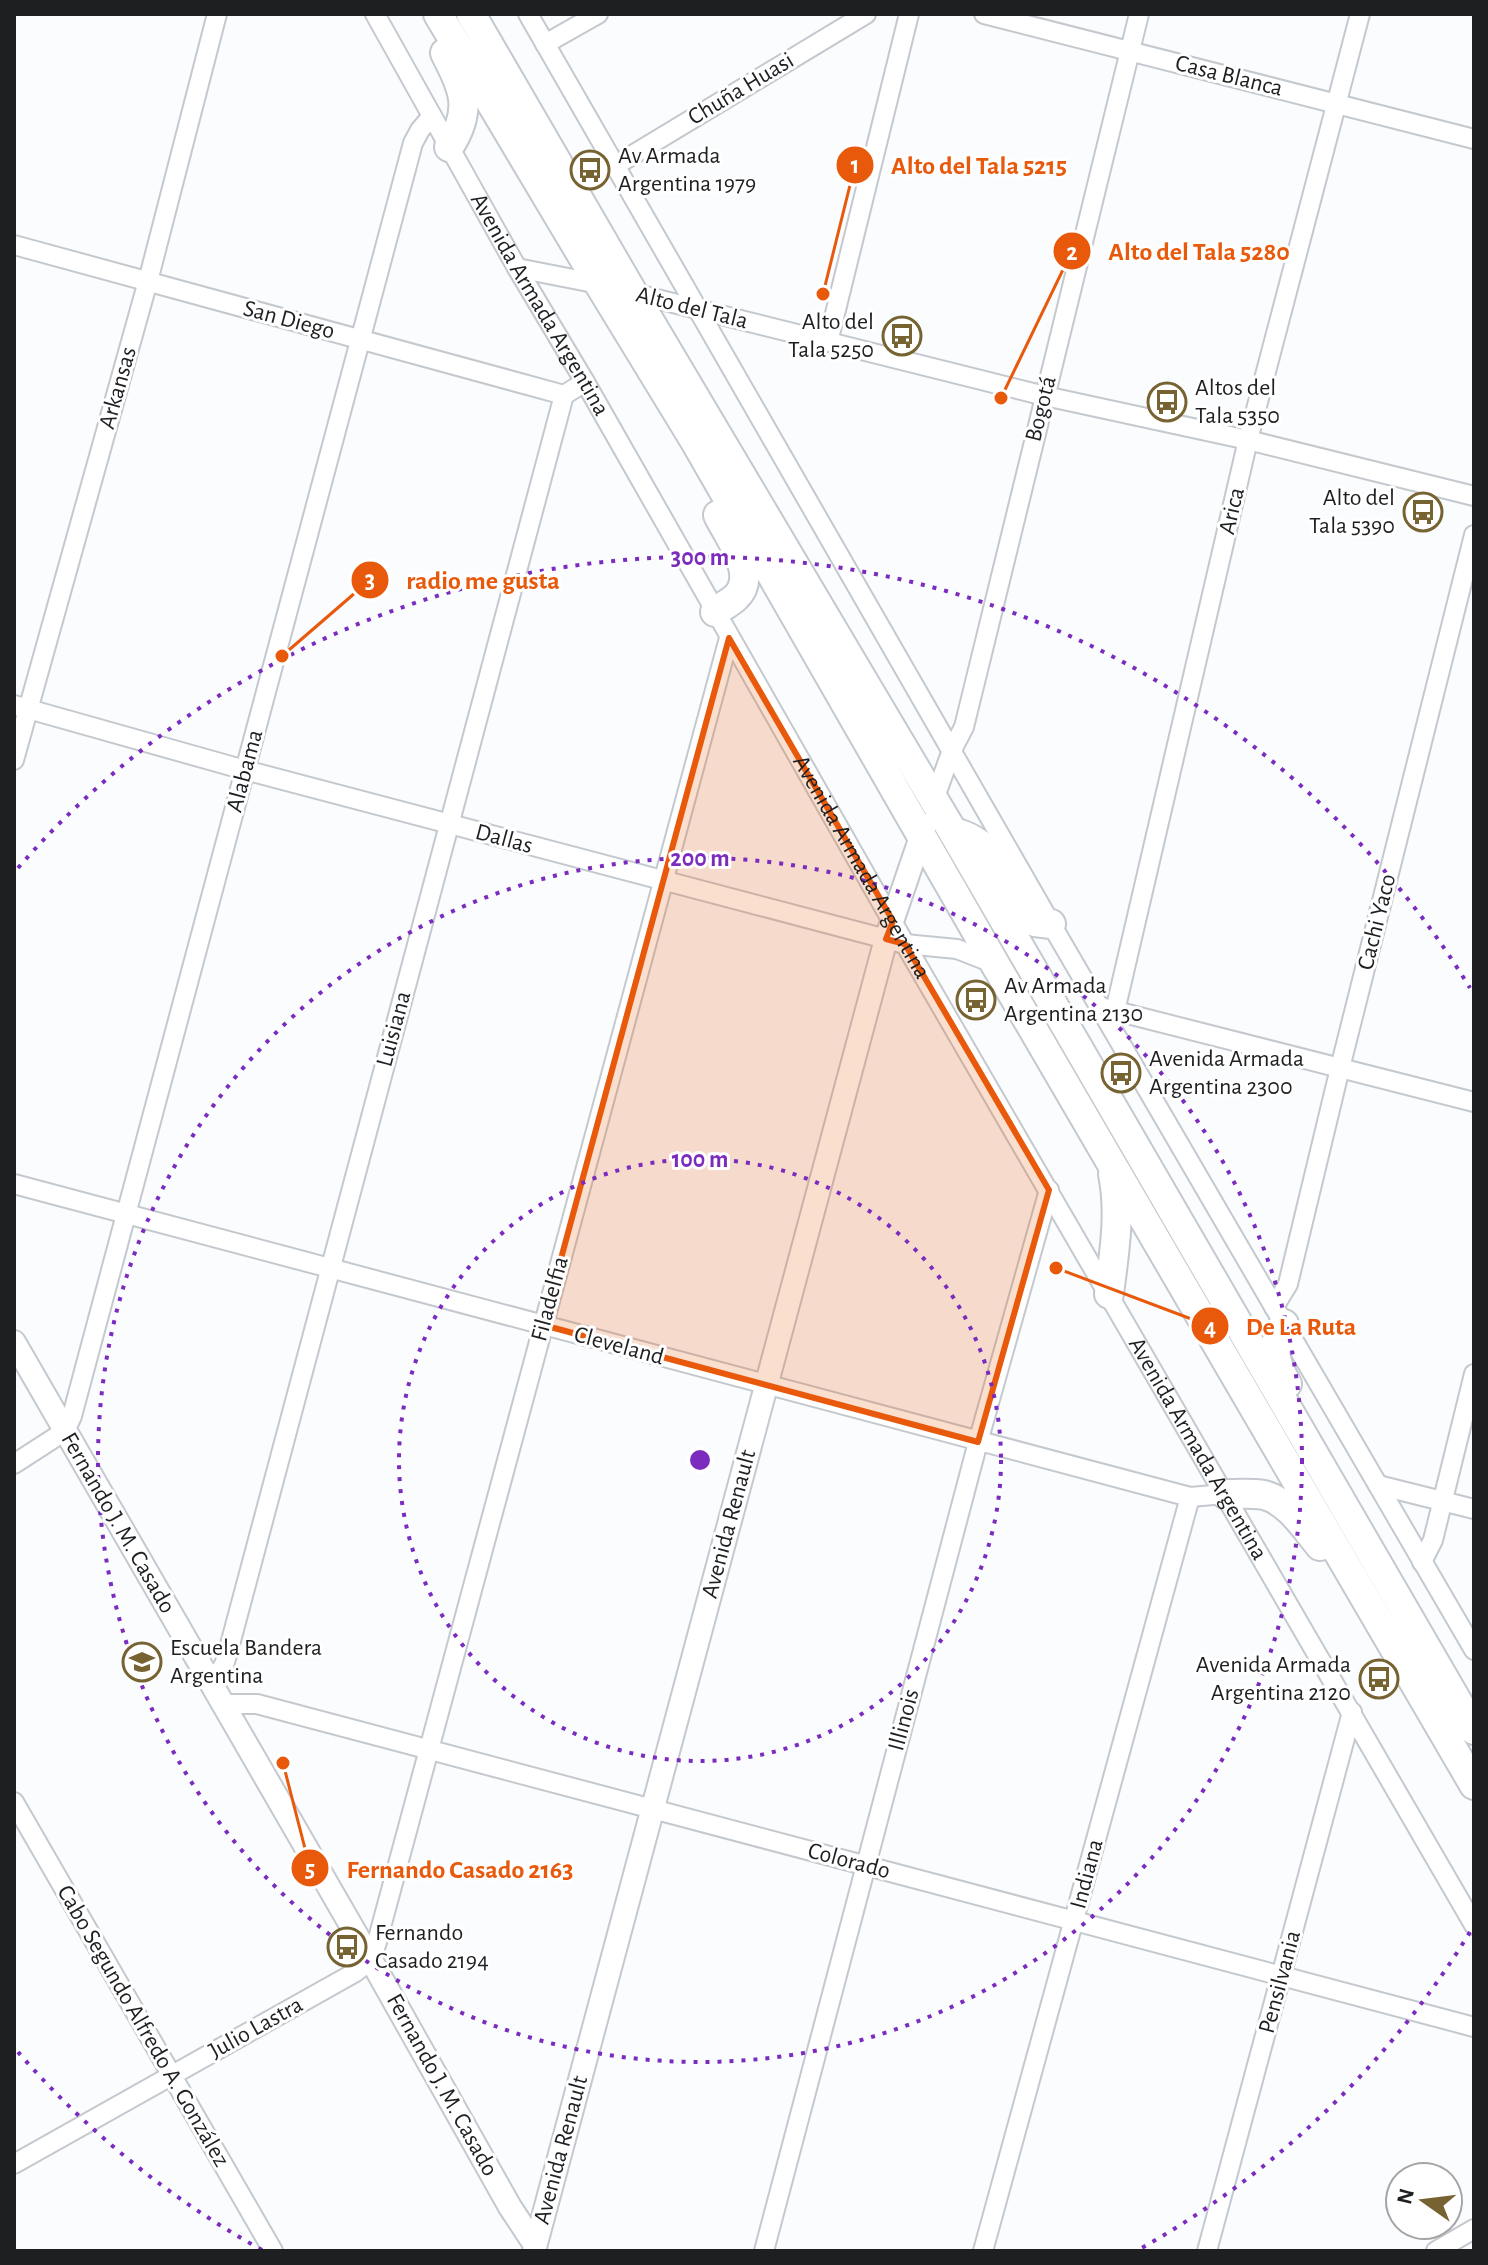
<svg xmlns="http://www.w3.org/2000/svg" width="1488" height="2265" font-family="'Alegreya Sans',sans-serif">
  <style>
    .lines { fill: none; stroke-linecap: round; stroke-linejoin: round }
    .minor-casing { stroke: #c4c9cf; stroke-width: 22 }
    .tertiary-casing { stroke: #c4c9cf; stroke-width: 26 }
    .primary-casing { stroke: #c4c9cf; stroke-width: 32 }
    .minor { stroke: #fff; stroke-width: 18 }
    .tertiary { stroke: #fff; stroke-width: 22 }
    .primary { stroke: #fff; stroke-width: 28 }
    .marked { fill: #e8590c; fill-opacity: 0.2; stroke: #e8590c; stroke-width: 6; stroke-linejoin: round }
    .ring { fill: none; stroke: #7b2cbf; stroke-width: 4; stroke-dasharray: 4 8 }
    .labels { text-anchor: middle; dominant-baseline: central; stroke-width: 6; stroke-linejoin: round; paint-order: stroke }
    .street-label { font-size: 24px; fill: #1d1f21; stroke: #fff }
    .poi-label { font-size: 24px; fill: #1d1f21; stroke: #fff; text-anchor: start }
    .centre { fill: #7b2cbf; stroke: #fff; stroke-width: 4 }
    .ring-label { font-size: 24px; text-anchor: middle; font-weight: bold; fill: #7b2cbf; stroke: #fff; stroke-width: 6; stroke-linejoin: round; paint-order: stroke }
    .leader { fill: none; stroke: #e8590c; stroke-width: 3 }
    .callout-dot { fill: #e8590c; stroke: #fff; stroke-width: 3 }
    .mark-label { font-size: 24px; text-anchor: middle; font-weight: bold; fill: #fff }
    .callout-label { font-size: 26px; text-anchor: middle; font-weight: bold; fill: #e8590c; stroke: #fff; stroke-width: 6; stroke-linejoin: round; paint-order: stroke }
  </style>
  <rect width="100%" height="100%" fill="#fafcfe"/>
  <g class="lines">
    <defs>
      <g id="minor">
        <path id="s1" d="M 375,14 L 517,268 L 585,382 L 905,944 L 1474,1925"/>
        <path d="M 528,14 L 1051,924 L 1474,1650"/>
        <path d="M 984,14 L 1474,139"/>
        <path d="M 545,44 L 598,14"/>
        <path d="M 616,165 L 866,14"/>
        <path d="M 14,245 L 564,395"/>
        <path d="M 517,268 L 604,285"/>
        <path d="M 629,292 L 1045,396 L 1248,440 L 1474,496"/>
        <path d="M 828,342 L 909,14"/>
        <path d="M 14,705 L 245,770 L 886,939 L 905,944 L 957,949 L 993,963"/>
        <path d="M 14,760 L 148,281 L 217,14"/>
        <path d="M 934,800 L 952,750 L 964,727 L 1139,14"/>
        <path d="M 1104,1008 L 1474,1102"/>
        <path d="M 1115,1011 L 1248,440 L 1360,14"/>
        <path d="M 14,1184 L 1190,1497 L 1225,1494"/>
        <path d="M 1274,1307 L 1288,1284 L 1340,1068 L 1474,535"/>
        <path d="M 14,1464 L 65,1431 L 72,1416 L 413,143 L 420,130 L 432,116"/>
        <path d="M 1378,1485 L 1474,1509"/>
        <path d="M 1422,1562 L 1433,1540 L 1474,1374"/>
        <path d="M 211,1683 L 224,1665 L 228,1652 L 564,395 L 585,382"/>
        <path d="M 223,1704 L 257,1704 L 1474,2027"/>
        <path d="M 14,1802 L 273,2251"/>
        <path d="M 14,2164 L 354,1973 L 371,1960 L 377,1942 L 729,638"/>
        <path d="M 764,2251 L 978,1442 L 1049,1190"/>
        <path d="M 983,2251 L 1190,1497"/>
        <path d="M 1207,2251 L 1352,1712"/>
        <path d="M 1436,2251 L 1474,2229"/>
      </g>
      <path id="tertiary" d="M 14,1342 L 371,1960 L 510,2207 L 535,2245
        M 534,2251 L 886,939 L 925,825"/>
      <path id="primary" d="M 438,14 L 599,284 L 696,443 L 995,964 L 1474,1785
        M 471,14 L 633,293 L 953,832 L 1474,1730
        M 445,53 C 464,90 473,110 449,147
        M 715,612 C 721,607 730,603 736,597 C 759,575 728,536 718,515
        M 953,832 C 998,842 1010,888 1035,922 L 1051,924
        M 1109,1294 C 1114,1254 1121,1214 1113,1174
        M 1284,1324 C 1270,1347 1274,1361 1287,1384
        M 1225,1494 C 1237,1494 1252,1493 1264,1495 C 1288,1501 1305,1528 1320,1546"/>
    </defs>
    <!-- minor casing -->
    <use href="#minor" class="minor-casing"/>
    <!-- tertiary casing -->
    <use href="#tertiary" class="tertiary-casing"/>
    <!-- primary casing -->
    <use href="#primary" class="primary-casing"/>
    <!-- minor -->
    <use href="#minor" class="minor"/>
    <!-- tertiary -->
    <use href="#tertiary" class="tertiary"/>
    <!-- primary -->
    <use href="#primary" class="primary"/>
  </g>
  <!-- marked area -->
  <path class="marked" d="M 729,638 L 893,921 L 886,939 L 905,944 L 1049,1190 L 978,1442 L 543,1325 Z"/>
  <!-- distance rings -->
  <g class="ring">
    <circle cx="700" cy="1460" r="301"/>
    <circle cx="700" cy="1460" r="602"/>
    <path d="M1470 1932A903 903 0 0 1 1138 2250M262 2250A903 903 0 0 1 18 2052M18 868A903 903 0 0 1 1470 988"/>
  </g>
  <!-- icons -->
  <defs>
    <symbol id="bus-ring" viewBox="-11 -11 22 22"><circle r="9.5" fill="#fff" stroke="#766331" stroke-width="1.5"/><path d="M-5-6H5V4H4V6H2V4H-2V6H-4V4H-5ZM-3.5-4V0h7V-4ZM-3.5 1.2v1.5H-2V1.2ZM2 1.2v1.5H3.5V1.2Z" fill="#766331"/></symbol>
    <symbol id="school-ring" viewBox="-11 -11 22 22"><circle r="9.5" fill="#fff" stroke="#766331" stroke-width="1.5"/><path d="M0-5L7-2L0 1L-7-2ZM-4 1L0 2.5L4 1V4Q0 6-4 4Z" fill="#766331"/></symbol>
  </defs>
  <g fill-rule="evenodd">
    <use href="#bus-ring" x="568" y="148" width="44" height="44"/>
    <use href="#bus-ring" x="880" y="314" width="44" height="44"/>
    <use href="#bus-ring" x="1145" y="380" width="44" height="44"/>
    <use href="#bus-ring" x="1401" y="490" width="44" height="44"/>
    <use href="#bus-ring" x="954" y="978" width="44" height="44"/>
    <use href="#bus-ring" x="1099" y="1051" width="44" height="44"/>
    <use href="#school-ring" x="120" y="1640" width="44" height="44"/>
    <use href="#bus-ring" x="1357" y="1657" width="44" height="44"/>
    <use href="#bus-ring" x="325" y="1925" width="44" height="44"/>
  </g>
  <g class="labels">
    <!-- street labels -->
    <g class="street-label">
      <text transform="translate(1229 76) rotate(14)">Casa Blanca</text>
      <text transform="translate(741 89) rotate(-31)">Chuña Huasi</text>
      <text stroke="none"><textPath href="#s1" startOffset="334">Avenida Armada Argentina</textPath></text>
      <text transform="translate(692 308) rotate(14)">Alto del Tala</text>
      <text transform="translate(289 320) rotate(15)">San Diego</text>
      <text transform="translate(118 388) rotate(-74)">Arkansas</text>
      <text transform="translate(1041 409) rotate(-76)">Bogotá</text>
      <text transform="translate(1232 511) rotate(-77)">Arica</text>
      <text transform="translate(245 771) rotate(-75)">Alabama</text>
      <text transform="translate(504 839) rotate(15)">Dallas</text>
      <text stroke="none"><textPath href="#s1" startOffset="982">Avenida Armada Argentina</textPath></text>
      <text transform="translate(1377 922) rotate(-76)">Cachi Yaco</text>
      <text transform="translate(394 1029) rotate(-75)">Luisiana</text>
      <text transform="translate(550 1299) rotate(-75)">Filadelfia</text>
      <text transform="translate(619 1346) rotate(15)">Cleveland</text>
      <text stroke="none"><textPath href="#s1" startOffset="1654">Avenida Armada Argentina</textPath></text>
      <text transform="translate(118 1523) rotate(60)">Fernando J. M. Casado</text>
      <text transform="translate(729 1524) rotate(-75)">Avenida Renault</text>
      <text transform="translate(904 1720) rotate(-75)">Illinois</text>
      <text transform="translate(849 1861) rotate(15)">Colorado</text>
      <text transform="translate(1087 1874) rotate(-75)">Indiana</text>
      <text transform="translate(1280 1982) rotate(-75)">Pensilvania</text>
      <text transform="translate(143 2026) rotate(60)">Cabo Segundo Alfredo A. González</text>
      <text transform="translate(256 2028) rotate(-29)">Julio Lastra</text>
      <text transform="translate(442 2085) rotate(61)">Fernando J. M. Casado</text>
      <text transform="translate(561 2150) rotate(-75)">Avenida Renault</text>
    </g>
    <!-- poi labels -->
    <g class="poi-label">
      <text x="618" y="156">Av Armada<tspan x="618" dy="28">Argentina 1979</tspan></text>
      <text x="874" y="322" text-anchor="end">Alto del<tspan x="874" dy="28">Tala 5250</tspan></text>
      <text x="1195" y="388">Altos del<tspan x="1195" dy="28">Tala 5350</tspan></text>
      <text x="1395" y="498" text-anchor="end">Alto del<tspan x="1395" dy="28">Tala 5390</tspan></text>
      <text x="1004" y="986">Av Armada<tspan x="1004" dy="28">Argentina 2130</tspan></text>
      <text x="1149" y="1059">Avenida Armada<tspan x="1149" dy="28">Argentina 2300</tspan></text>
      <text x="170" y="1648">Escuela Bandera<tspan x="170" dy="28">Argentina</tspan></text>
      <text x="1351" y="1665" text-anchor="end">Avenida Armada<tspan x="1351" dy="28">Argentina 2120</tspan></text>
      <text x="375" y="1933">Fernando<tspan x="375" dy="28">Casado 2194</tspan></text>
    </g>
  </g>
  <circle cx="700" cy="1460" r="12" class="centre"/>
  <g class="ring-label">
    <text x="700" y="565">300 m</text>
    <text x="700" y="866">200 m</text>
    <text x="700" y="1167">100 m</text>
  </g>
  <!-- callouts -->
  <path class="leader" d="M823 294L855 165M1001 398L1072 251M282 656L370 580M1056 1268L1210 1326M283 1763L310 1868"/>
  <g class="callout-dot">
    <circle cx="823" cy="294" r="8"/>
    <circle cx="1001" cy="398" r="8"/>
    <circle cx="282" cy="656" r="8"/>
    <circle cx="1056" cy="1268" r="8"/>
    <circle cx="283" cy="1763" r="8"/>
    <circle cx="855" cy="165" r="20"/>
    <circle cx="1072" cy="251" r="20"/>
    <circle cx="370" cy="580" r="20"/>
    <circle cx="1210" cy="1326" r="20"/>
    <circle cx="310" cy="1868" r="20"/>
  </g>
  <g class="mark-label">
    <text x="855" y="173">1</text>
    <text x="1072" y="260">2</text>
    <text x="370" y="588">3</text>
    <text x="1210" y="1335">4</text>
    <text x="310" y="1877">5</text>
  </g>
  <g class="callout-label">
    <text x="979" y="174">Alto del Tala 5215</text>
    <text x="1199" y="260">Alto del Tala 5280</text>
    <text x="483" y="589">radio me gusta</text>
    <text x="1301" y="1335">De La Ruta</text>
    <text x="460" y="1878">Fernando Casado 2163</text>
  </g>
  <!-- border -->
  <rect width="1488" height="2265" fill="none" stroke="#1d1f21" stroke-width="32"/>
  <!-- north arrow -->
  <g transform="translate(1424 2201) rotate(284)"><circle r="38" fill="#ffffff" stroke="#a5a5a6" stroke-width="2"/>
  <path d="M0-6L14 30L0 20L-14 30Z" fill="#766331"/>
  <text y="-12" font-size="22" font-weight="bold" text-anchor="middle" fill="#1d1f21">N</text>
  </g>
</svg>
